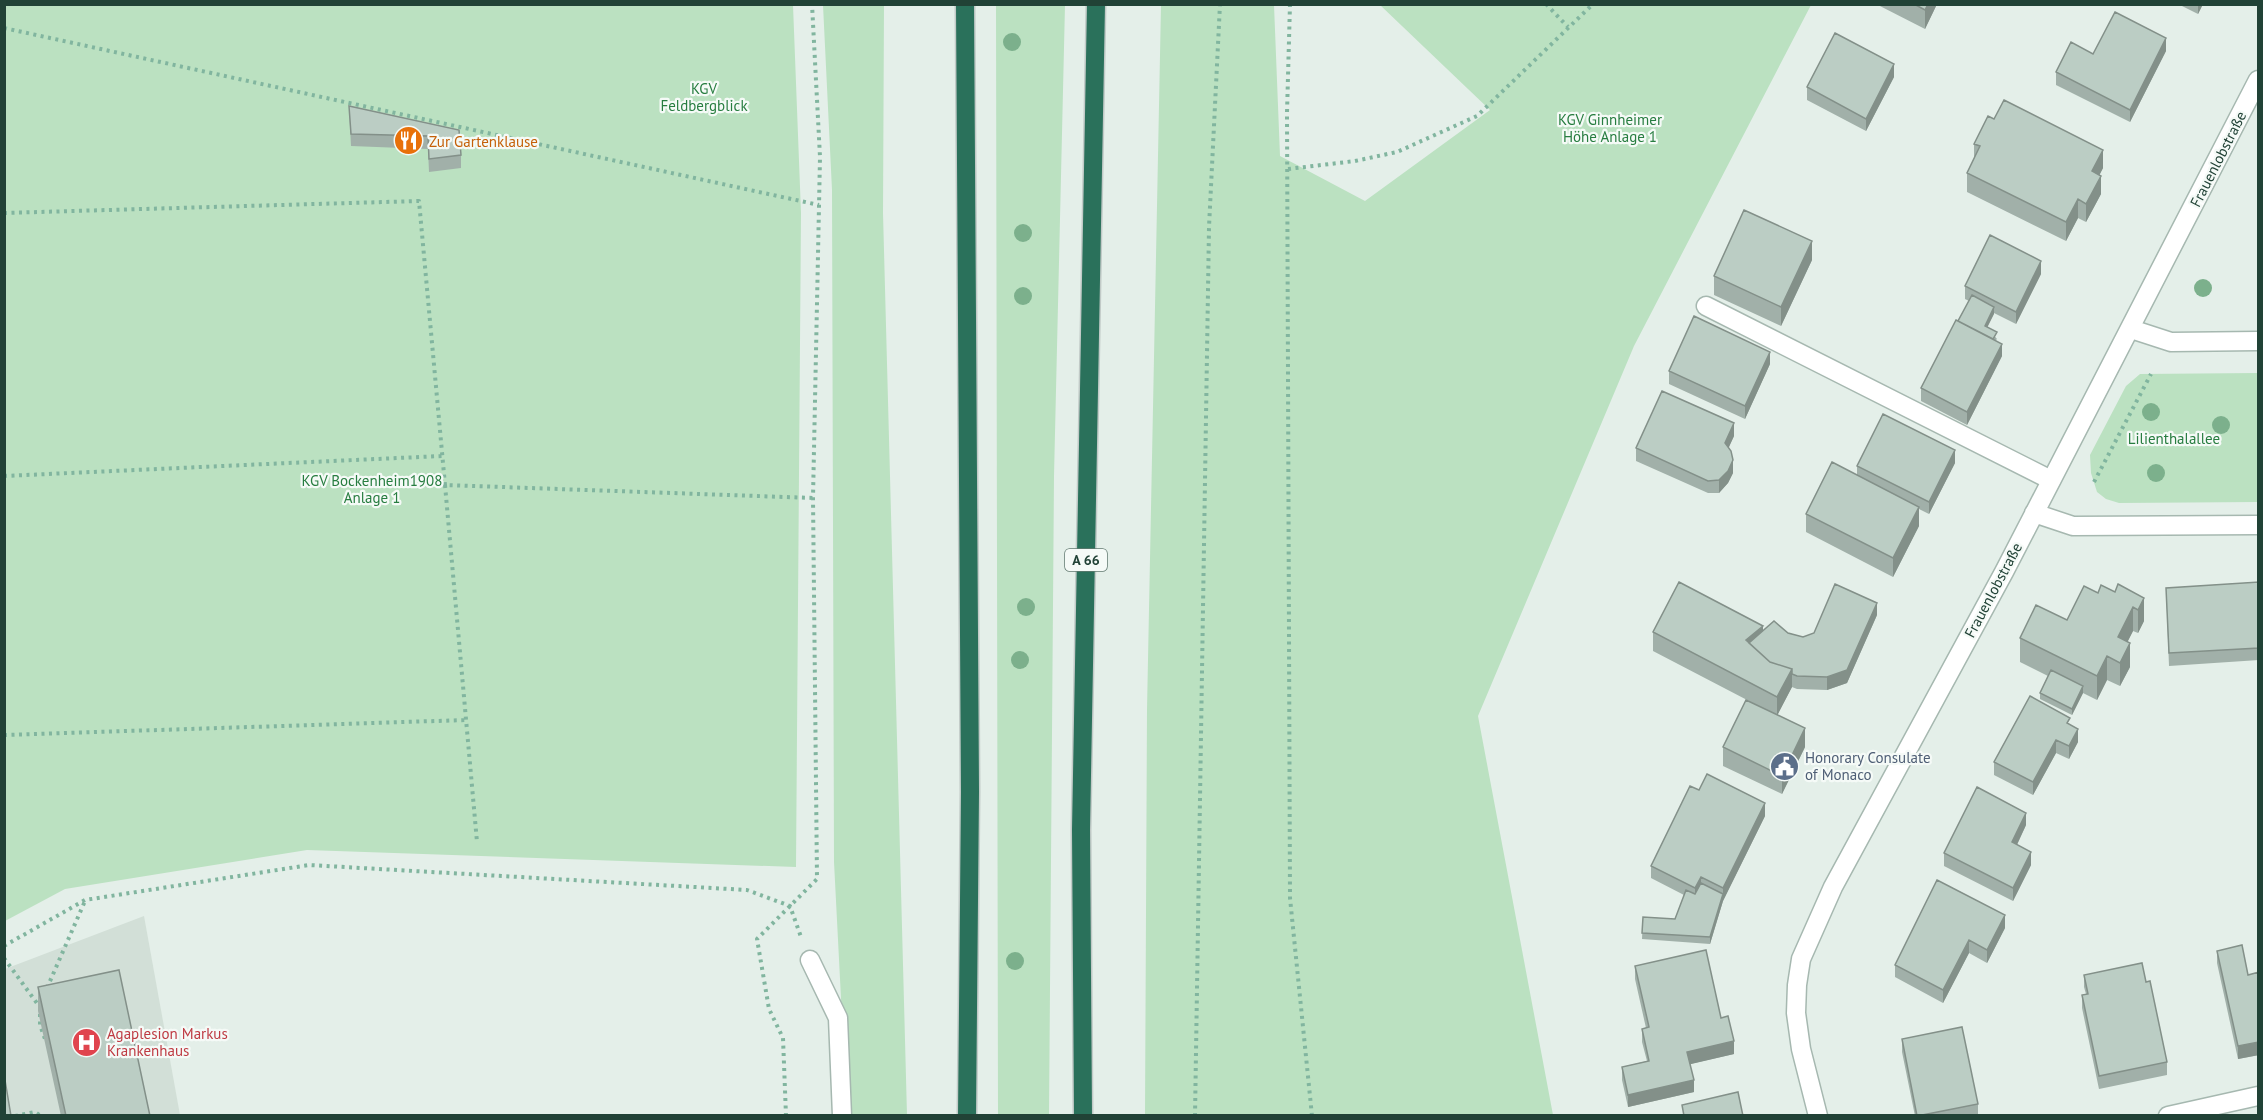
<svg xmlns="http://www.w3.org/2000/svg" width="2263" height="1120" font-family="'PT Sans',sans-serif">
  <style>
    .built { fill: #d2dfd7 }
    .green { fill: #bbe1c1 }
    .lines { fill: none; stroke-linecap: round; stroke-linejoin: round }
    .lane-casing { stroke: #a6b8b0; stroke-width: 21 }
    .street-casing { stroke: #a6b8b0; stroke-width: 21 }
    .highway-casing { stroke: #c1cac7; stroke-width: 21 }
    .path { stroke: #81b59f; stroke-width: 4; stroke-dasharray: 3 4.5; stroke-linecap: butt }
    .lane { stroke: #fff; stroke-width: 18 }
    .street { stroke: #fff; stroke-width: 18 }
    .highway { stroke: #2a715b; stroke-width: 18 }
    .tree { fill: #7cb08c }
    .wall { fill: #a1b0a9 }
    .shaded-wall { fill: #839089 }
    .building { fill: #bbcdc4; stroke: #839089; stroke-width: 1.5 }
    .labels { text-anchor: middle; dominant-baseline: central; stroke-width: 4.5; stroke-linejoin: round; paint-order: stroke }
    .shield { fill: #f5faf7; stroke: #617970; stroke-width: 1.5 }
    .shield-label { font-size: 14px; font-weight: bold; fill: #214236 }
    .park-label { font-size: 15px; fill: #277d40; stroke: #f5faf7 }
    .food-label { font-size: 15px; fill: #c56008; stroke: #f5faf7; text-anchor: start }
    .street-label { font-size: 15px; fill: #214236; stroke: #f5faf7 }
    .service-label { font-size: 15px; fill: #4e5e75; stroke: #f5faf7; text-anchor: start }
    .health-label { font-size: 15px; fill: #be3a42; stroke: #f5faf7; text-anchor: start }
  </style>
  <rect width="100%" height="100%" fill="#e4efe9"/>
  <!-- built -->
  <path class="built" d="M 144,916 L 180,1115 L 5,1116 L 5,969 Z"/>
  <!-- green -->
  <path class="green" d="M 5,5 L 793,5 L 801,213 L 796,867 L 307,850 L 65,889 L 5,921 Z
    M 823,5 L 884,5 L 883,213 L 907,1115 L 847,1115 L 834,862 L 832,190 Z
    M 996,5 L 1065,5 L 1054,476 L 1049,1116 L 998,1115 Z
    M 1161,5 L 1274,5 L 1280,156 L 1365,201 L 1490,110 L 1380,5 L 1811,5 L 1634,346 L 1478,716 L 1553,1115 L 1145,1115 L 1147,710 Z
    M 2258,373 L 2258,502 L 2119,503 L 2106,499 L 2097,492 L 2091,473 L 2090,455 L 2126,386 L 2140,374 Z"/>
  <g class="lines">
    <defs>
      <path id="lane" d="M 1706,306 L 2051,480
        M 810,960 L 838,1018 L 842,1116"/>
      <path id="street" d="M 2131,329 L 2171,342 L 2258,341
        M 2034,513 L 2073,526 L 2258,525
        M 1818,1116 L 1801,1049 L 1796,1013 L 1797,985 L 1801,959 L 1833,887 L 2004,572 L 2258,80
        M 2168,1116 L 2258,1096"/>
      <path id="highway" d="M 965,4 L 970,792 L 967,1116
        M 1083,1116 L 1081,830 L 1096,4"/>
    </defs>
    <!-- lane casing -->
    <use href="#lane" class="lane-casing"/>
    <!-- street casing -->
    <use href="#street" class="street-casing"/>
    <!-- highway casing -->
    <use href="#highway" class="highway-casing"/>
    <!-- path -->
    <path class="path" d="M 1290,4 L 1287,113 L 1290,898 L 1312,1116
      M 1546,4 L 1568,27
      M 4,28 L 819,205
      M 1288,169 L 1355,161 L 1397,152 L 1477,116 L 1593,4
      M 4,213 L 419,201 L 445,485 L 813,498
      M 4,476 L 442,456
      M 2094,482 L 2151,374
      M 445,485 L 477,842
      M 4,735 L 466,720
      M 4,946 L 85,900 L 309,865 L 747,890 L 790,906 L 801,937
      M 4,958 L 39,1006
      M 47,988 L 85,901
      M 40,1014 L 40,1025 L 45,1039
      M 15,1116 L 35,1112 L 41,1116
      M 786,1116 L 783,1038 L 769,1009 L 757,939 L 817,879 L 813,498 L 820,157 L 812,4
      M 1195,1116 L 1209,227 L 1220,4"/>
    <!-- lane -->
    <use href="#lane" class="lane"/>
    <!-- street -->
    <use href="#street" class="street"/>
    <!-- highway -->
    <use href="#highway" class="highway"/>
  </g>
  <!-- trees -->
  <g class="tree">
    <circle cx="1012" cy="42" r="9"/>
    <circle cx="1023" cy="233" r="9"/>
    <circle cx="2203" cy="288" r="9"/>
    <circle cx="1023" cy="296" r="9"/>
    <circle cx="2151" cy="412" r="9"/>
    <circle cx="2221" cy="425" r="9"/>
    <circle cx="2156" cy="473" r="9"/>
    <circle cx="1026" cy="607" r="9"/>
    <circle cx="1020" cy="660" r="9"/>
    <circle cx="1015" cy="961" r="9"/>
  </g>
  <!-- wall -->
  <path class="wall" d="M 1876,4 L 1937,4 L 1925,29 Z
    M 2178,4 L 2203,4 L 2198,14 Z
    M 2166,51 L 2130,122 L 2056,85 L 2056,72 L 2093,54 Z
    M 1894,77 L 1866,131 L 1807,100 L 1807,87 Z
    M 349,106 L 459,130 L 461,155 L 461,168 L 429,172 L 428,149 L 351,146 Z
    M 1994,119 L 2103,168 L 2099,175 L 2101,194 L 2086,222 L 2078,218 L 2066,241 L 1967,192 L 1967,173 L 1974,159 L 1974,144 Z
    M 1812,260 L 1781,326 L 1714,295 L 1714,276 Z
    M 2041,274 L 2016,324 L 1994,313 L 1987,327 L 1997,339 L 1996,340 L 2002,356 L 1967,425 L 1921,401 L 1921,388 L 1969,301 L 1965,299 L 1965,286 Z
    M 1770,364 L 1745,419 L 1669,384 L 1669,371 Z
    M 1734,436 L 1728,448 L 1733,473 L 1728,483 L 1719,493 L 1708,493 L 1636,461 L 1636,448 Z
    M 1955,463 L 1929,514 L 1919,509 L 1919,526 L 1893,577 L 1806,532 L 1806,514 L 1857,475 L 1857,466 Z
    M 2259,582 L 2259,660 L 2169,666 L 2166,588 Z
    M 2115,592 L 2144,598 L 2144,621 L 2138,633 L 2133,631 L 2127,642 L 2130,667 L 2120,686 L 2107,680 L 2097,700 L 2083,693 L 2072,715 L 2040,699 L 2040,693 L 2048,676 L 2020,662 L 2020,638 L 2067,620 L 2098,593 Z
    M 1877,615 L 1847,683 L 1827,690 L 1797,689 L 1792,687 L 1777,715 L 1805,747 L 1782,794 L 1723,766 L 1723,747 L 1749,701 L 1653,651 L 1653,632 L 1763,631 L 1788,633 L 1803,637 Z
    M 2070,725 L 2078,742 L 2069,759 L 2056,753 L 2033,795 L 1994,775 L 1994,762 Z
    M 1699,790 L 1765,816 L 1723,901 L 1710,944 L 1642,939 L 1643,917 L 1675,919 L 1684,895 L 1651,878 L 1651,866 Z
    M 2026,825 L 2017,845 L 2031,865 L 2013,901 L 1944,866 L 1944,853 Z
    M 2005,928 L 1987,963 L 1969,953 L 1943,1003 L 1895,977 L 1895,965 Z
    M 2217,951 L 2248,975 L 2259,972 L 2259,1055 L 2238,1059 L 2217,963 Z
    M 1635,966 L 1721,1018 L 1734,1054 L 1690,1064 L 1694,1092 L 1628,1107 L 1622,1080 L 1622,1067 L 1647,1061 L 1642,1042 L 1642,1029 L 1646,1028 L 1635,979 Z
    M 2084,975 L 2146,982 L 2167,1062 L 2167,1075 L 2099,1089 L 2082,1008 L 2082,995 L 2086,994 L 2084,987 Z
    M 38,987 L 150,1116 L 61,1116 L 38,1011 Z
    M 1902,1039 L 1978,1104 L 1978,1116 L 1915,1116 L 1902,1052 Z"/>
  <!-- shaded-wall -->
  <path class="shaded-wall" d="M 1928,4 L 1937,4 L 1925,29 L 1925,10 Z
    M 2198,4 L 2203,4 L 2198,14 Z
    M 2166,38 L 2166,51 L 2130,122 L 2130,110 Z
    M 1894,64 L 1894,77 L 1866,131 L 1866,119 Z
    M 2103,150 L 2103,168 L 2092,190 L 2092,171 Z
    M 2101,176 L 2101,194 L 2086,222 L 2086,204 Z
    M 2078,199 L 2078,218 L 2066,241 L 2066,222 Z
    M 1812,241 L 1812,260 L 1781,326 L 1781,307 Z
    M 2041,261 L 2041,274 L 2016,324 L 2016,312 Z
    M 1994,307 L 1994,314 L 1985,332 L 1985,326 Z
    M 2002,344 L 2002,356 L 1967,425 L 1967,412 Z
    M 1770,352 L 1770,364 L 1745,419 L 1745,406 Z
    M 1734,423 L 1734,436 L 1725,456 L 1725,443 Z
    M 1955,450 L 1955,463 L 1929,514 L 1929,502 Z
    M 1733,460 L 1733,473 L 1728,483 L 1719,493 L 1719,480 Z
    M 1919,507 L 1919,526 L 1893,577 L 1893,558 Z
    M 2144,598 L 2144,621 L 2138,633 L 2138,610 Z
    M 1877,603 L 1877,615 L 1847,683 L 1827,690 L 1827,677 Z
    M 2133,607 L 2133,631 L 2118,661 L 2118,637 Z
    M 1763,626 L 1763,644 L 1753,652 L 1746,640 Z
    M 2130,643 L 2130,667 L 2120,686 L 2120,663 Z
    M 2107,656 L 2107,680 L 2097,700 L 2097,676 Z
    M 1792,669 L 1792,687 L 1777,716 L 1777,697 Z
    M 2083,686 L 2083,693 L 2072,715 L 2072,709 Z
    M 1805,728 L 1805,747 L 1782,794 L 1782,776 Z
    M 2078,729 L 2078,742 L 2069,759 L 2069,746 Z
    M 2056,740 L 2056,753 L 2033,795 L 2033,782 Z
    M 1765,803 L 1765,816 L 1723,901 L 1710,944 L 1710,937 L 1723,894 L 1723,888 Z
    M 2026,813 L 2026,825 L 2012,855 L 2012,842 Z
    M 2031,852 L 2031,865 L 2013,901 L 2013,888 Z
    M 1701,877 L 1701,889 L 1695,900 L 1695,888 Z
    M 2005,915 L 2005,928 L 1987,963 L 1987,950 Z
    M 1969,940 L 1969,953 L 1943,1003 L 1943,990 Z
    M 1734,1041 L 1734,1054 L 1687,1065 L 1687,1052 Z
    M 2259,1042 L 2259,1055 L 2238,1059 L 2238,1046 Z
    M 1694,1080 L 1694,1092 L 1628,1107 L 1628,1095 Z"/>
  <!-- building -->
  <path class="building" d="M 1914,4 L 1928,4 L 1925,10 Z
    M 2115,12 L 2166,38 L 2130,110 L 2056,72 L 2071,42 L 2093,54 Z
    M 1835,33 L 1894,64 L 1866,119 L 1807,87 Z
    M 2004,100 L 2103,150 L 2092,171 L 2101,176 L 2086,204 L 2078,199 L 2066,222 L 1967,173 L 1980,146 L 1974,144 L 1988,116 L 1994,119 Z
    M 349,106 L 459,130 L 461,155 L 429,159 L 428,136 L 351,134 Z
    M 1744,210 L 1812,241 L 1781,307 L 1714,276 Z
    M 1990,235 L 2041,261 L 2016,312 L 1965,286 Z
    M 1972,295 L 1994,307 L 1985,326 L 1997,332 L 1993,339 L 1958,321 Z
    M 1694,316 L 1770,352 L 1745,406 L 1669,371 Z
    M 1956,320 L 2002,344 L 1967,412 L 1921,388 Z
    M 1662,391 L 1734,423 L 1725,443 L 1731,451 L 1733,460 L 1728,471 L 1719,480 L 1708,481 L 1636,448 Z
    M 1883,414 L 1955,450 L 1929,502 L 1857,466 Z
    M 1832,462 L 1919,507 L 1893,558 L 1806,514 Z
    M 1679,582 L 1763,626 L 1746,640 L 1770,662 L 1792,669 L 1777,697 L 1653,632 Z
    M 2259,582 L 2259,648 L 2169,653 L 2166,588 Z
    M 1835,584 L 1877,603 L 1847,670 L 1827,677 L 1797,676 L 1792,674 L 1792,669 L 1770,662 L 1749,643 L 1774,621 L 1788,633 L 1803,637 L 1814,633 Z
    M 2118,584 L 2144,598 L 2138,610 L 2133,607 L 2118,637 L 2130,643 L 2120,663 L 2107,656 L 2097,676 L 2020,638 L 2036,605 L 2067,620 L 2084,586 L 2098,593 L 2101,585 L 2115,592 Z
    M 2051,670 L 2083,686 L 2072,709 L 2040,693 Z
    M 2030,696 L 2070,718 L 2067,723 L 2078,729 L 2069,746 L 2056,740 L 2033,782 L 1994,762 Z
    M 1746,700 L 1805,728 L 1782,776 L 1723,747 Z
    M 1707,774 L 1765,803 L 1723,888 L 1701,877 L 1695,888 L 1651,866 L 1690,786 L 1699,790 Z
    M 1977,787 L 2026,813 L 2012,842 L 2031,852 L 2013,888 L 1944,853 Z
    M 1937,880 L 2005,915 L 1987,950 L 1969,940 L 1943,990 L 1895,965 Z
    M 1701,883 L 1723,894 L 1710,937 L 1642,933 L 1643,917 L 1675,919 L 1686,890 L 1695,894 Z
    M 2242,945 L 2248,975 L 2259,972 L 2259,1042 L 2238,1046 L 2217,951 Z
    M 1706,950 L 1721,1018 L 1728,1016 L 1734,1041 L 1687,1052 L 1694,1080 L 1628,1095 L 1622,1067 L 1649,1061 L 1642,1029 L 1649,1027 L 1635,966 Z
    M 2142,963 L 2146,982 L 2150,981 L 2167,1062 L 2099,1076 L 2082,995 L 2088,994 L 2084,975 Z
    M 119,970 L 150,1116 L 66,1116 L 38,987 Z
    M 1962,1027 L 1978,1104 L 1917,1116 L 1902,1039 Z
    M 4,1074 L 11,1116 L 4,1116 Z
    M 1738,1092 L 1743,1116 L 1684,1116 L 1682,1105 Z"/>
  <!-- icons -->
  <defs>
    <symbol id="restaurant-disc" viewBox="-11 -11 22 22"><circle r="9.5" fill="#e8710a" stroke="#f5faf7"/><path d="M-5-6h1v4h1v-4h1v4h1v-4h1v5L-1.5 .5V6h-2V.5L-5-1ZM5-6V6H3V1.5H1.5Q1.5-4 5-6Z" fill="#fff"/></symbol>
    <symbol id="civic-disc" viewBox="-11 -11 22 22"><circle r="9.5" fill="#5c6f8a" stroke="#f5faf7"/><path d="M-.6-6.5H3V-4.5H.6V-3L4-1V1h2V6H-6V1h2V-1L-.6-3ZM-1.2 2.5V6h2.4V2.5Z" fill="#fff"/></symbol>
    <symbol id="hospital-disc" viewBox="-11 -11 22 22"><circle r="9.5" fill="#e0444e" stroke="#f5faf7"/><path d="M-5-5h3v3.5h4V-5h3V5h-3V1.5h-4V5h-3Z" fill="#fff"/></symbol>
  </defs>
  <g fill-rule="evenodd">
    <use href="#restaurant-disc" x="392" y="124" width="33" height="33"/>
    <use href="#civic-disc" x="1768" y="750" width="33" height="33"/>
    <use href="#hospital-disc" x="70" y="1026" width="33" height="33"/>
  </g>
  <g class="labels">
    <!-- shield labels -->
    <rect class="shield" x="1065" y="549" width="42" height="22" rx="4.5"/>
    <g class="shield-label">
      <text x="1086" y="560">A 66</text>
    </g>
    <!-- park labels -->
    <g class="park-label">
      <text x="704" y="88">KGV<tspan x="704" dy="17">Feldbergblick</tspan></text>
      <text x="1610" y="119">KGV Ginnheimer<tspan x="1610" dy="17">Höhe Anlage 1</tspan></text>
      <text x="2174" y="438">Lilienthalallee</text>
      <text x="372" y="480">KGV Bockenheim1908<tspan x="372" dy="17">Anlage 1</tspan></text>
    </g>
    <!-- food labels -->
    <g class="food-label">
      <text x="429" y="141">Zur Gartenklause</text>
    </g>
    <!-- street labels -->
    <g class="street-label">
      <text transform="translate(2218 159) rotate(-63)">Frauenlobstraße</text>
      <text transform="translate(1993 590) rotate(-62)">Frauenlobstraße</text>
    </g>
    <!-- service labels -->
    <g class="service-label">
      <text x="1805" y="757">Honorary Consulate<tspan x="1805" dy="17">of Monaco</tspan></text>
    </g>
    <!-- health labels -->
    <g class="health-label">
      <text x="107" y="1033">Agaplesion Markus<tspan x="107" dy="17">Krankenhaus</tspan></text>
    </g>
  </g>
  <!-- border -->
  <rect width="2263" height="1120" fill="none" stroke="#214236" stroke-width="12"/>
</svg>
